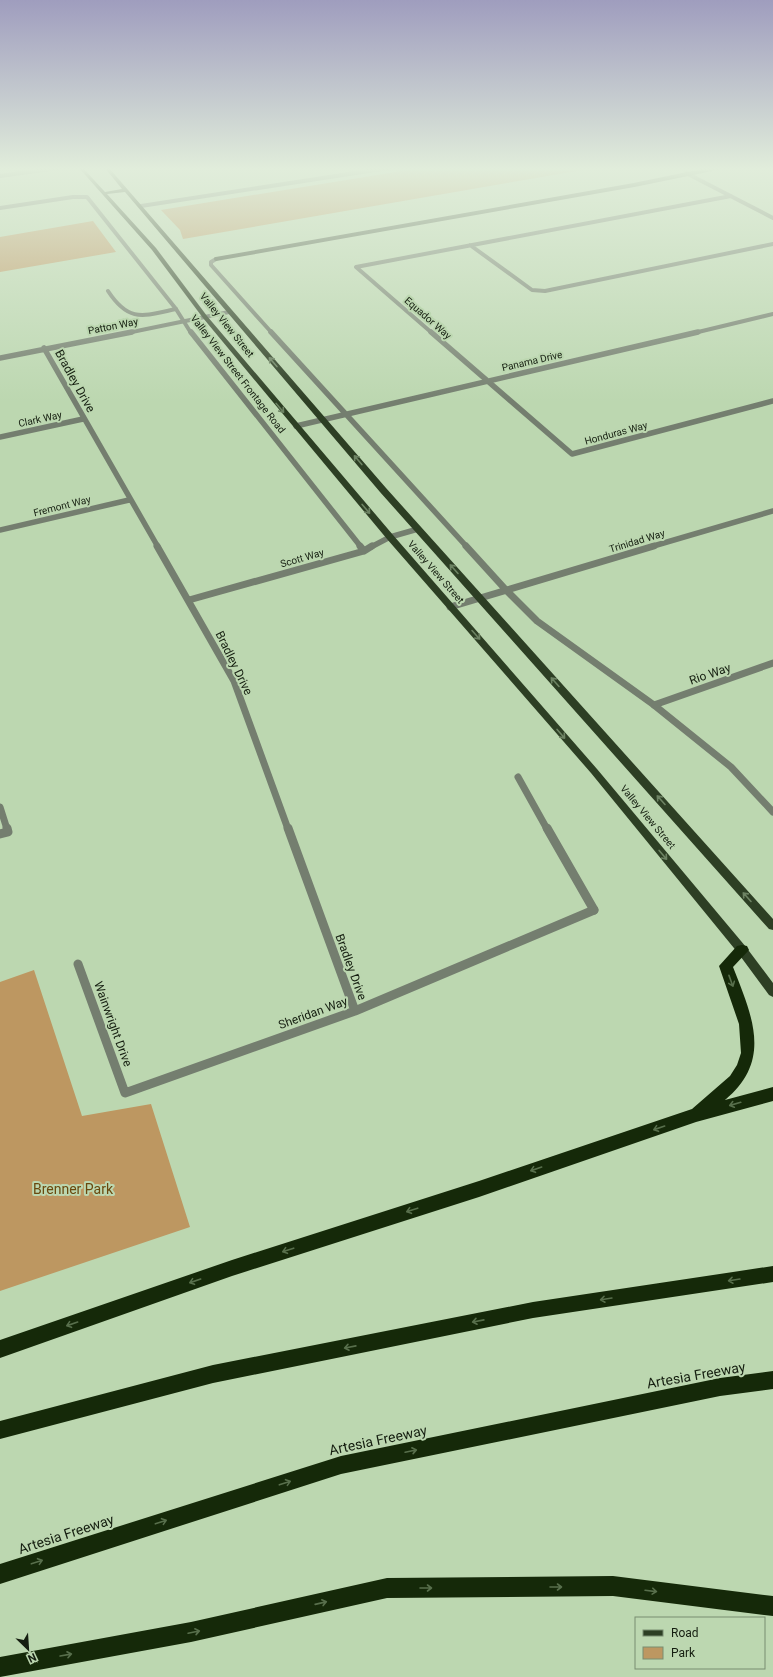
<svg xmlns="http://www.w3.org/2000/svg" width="773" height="1677" font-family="Roboto,sans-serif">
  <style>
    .green { fill: #bd9761 }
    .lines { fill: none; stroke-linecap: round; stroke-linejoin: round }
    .lane-far2 { stroke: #747e6f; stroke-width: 4 }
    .lane-far1 { stroke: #747e6f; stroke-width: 7 }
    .lane { stroke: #747e6f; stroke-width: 9 }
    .street-far3 { stroke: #747e6f; stroke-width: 4 }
    .street-far2 { stroke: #747e6f; stroke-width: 5.5 }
    .street-far1 { stroke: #747e6f; stroke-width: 7 }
    .street { stroke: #747e6f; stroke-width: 9 }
    .secondary { stroke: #4a5943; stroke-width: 4 }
    .primary { fill: #2d3f24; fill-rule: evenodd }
    .highway { fill: #152909; fill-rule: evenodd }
    .oneway { stroke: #6d8363 }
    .oneway2 { stroke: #586f4c }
    .labels { text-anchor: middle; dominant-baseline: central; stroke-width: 4; stroke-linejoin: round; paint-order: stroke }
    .far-street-label { font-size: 10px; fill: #151e10; stroke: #bcd7b0 }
    .street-label { font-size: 12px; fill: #151e10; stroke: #bcd7b0 }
    .near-park-label { font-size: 14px; fill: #69480d; stroke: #bcd7b0 }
    .near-street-label { font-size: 14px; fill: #151e10; stroke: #bcd7b0 }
  </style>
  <rect width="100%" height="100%" fill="#bcd7b0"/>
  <!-- green -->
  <path class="green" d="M 420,168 L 594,168 L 183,239 L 180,230 L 161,210 Z
    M 93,221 L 116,252 L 0,272 L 0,237 Z
    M 34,970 L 82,1116 L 151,1104 L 190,1227 L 0,1291 L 0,982 Z"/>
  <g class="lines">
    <!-- lane-far2 -->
    <path class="lane-far2" d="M 0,176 L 57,168
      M 141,206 L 388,168
      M 108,291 C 129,323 143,316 176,309"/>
    <!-- lane-far1 -->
    <path class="lane-far1" d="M 506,590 L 537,621 L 654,705 L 731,767 L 773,812
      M 518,777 L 547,829"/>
    <!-- lane -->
    <path class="lane" d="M 547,828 L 594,910"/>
    <!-- street-far3 -->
    <path class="street-far3" d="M 686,173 L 773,218
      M 0,208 L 73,197 L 87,197 L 176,309 L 191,333
      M 470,245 L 532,290 L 545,291 L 773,244
      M 216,259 L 211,262 L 211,265 L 272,333
      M 127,333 L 229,312
      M 432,333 L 356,267 L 731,196
      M 694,333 L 773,314"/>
    <!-- street-far2 -->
    <path class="street-far2" d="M 191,332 L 361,547
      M 271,332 L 467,547
      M 431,332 L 572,454 L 773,401
      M 44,348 L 158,547
      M 0,358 L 132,332
      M 296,426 L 698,332
      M 0,437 L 83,419
      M 0,530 L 129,500
      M 371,547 L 390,537 L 418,529
      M 650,547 L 773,511"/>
    <!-- street-far1 -->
    <path class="street-far1" d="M 157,546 L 234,681 L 288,829
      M 360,546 L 364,551
      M 466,546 L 506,590
      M 189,600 L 364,551 L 372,546
      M 450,607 L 654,546
      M 654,705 L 773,663
      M 0,807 L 7,829"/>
    <!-- street -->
    <path class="street" d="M 288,828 L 355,1011
      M 0,834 L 8,832 L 7,828
      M 78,964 L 125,1093 L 355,1011 L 594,910"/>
    <!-- secondary -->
    <path class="secondary" d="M 216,259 L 634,185 L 717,168"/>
    <!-- primary -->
    <path class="primary" d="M 79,168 L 83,168 L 105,192 L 122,189 L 105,168 L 109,168 L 386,488 L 773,919 L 773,930 L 769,929 L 380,492 L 125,192 L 107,194 L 156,248 L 207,316 L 393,535 L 597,769 L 746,947 L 773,983 L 773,997 L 769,995 L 738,953 L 591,773 L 387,539 L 203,318 L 152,250 Z"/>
    <!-- highway -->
    <path class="highway" d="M 742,945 L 747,946 L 749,950 L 733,967 C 752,1016 773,1060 725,1100 L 773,1087 L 773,1101 L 696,1122 L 479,1197 L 232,1276 L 0,1358 L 0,1340 L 232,1260 L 479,1181 L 692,1109 L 730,1076 L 737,1065 L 741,1053 L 739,1024 L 719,966 L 737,946 Z
      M 773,1266 L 773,1282 L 533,1318 L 213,1383 L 0,1439 L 0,1421 L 213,1365 L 533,1302 Z
      M 773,1371 L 773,1389 L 720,1396 L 341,1474 L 0,1584 L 0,1564 L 341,1456 L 720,1378 Z
      M 613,1576 L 773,1596 L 773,1616 L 613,1596 L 387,1598 L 191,1642 L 0,1677 L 0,1657 L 191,1622 L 387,1578 Z"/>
  </g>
  <!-- one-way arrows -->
  <defs><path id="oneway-shaft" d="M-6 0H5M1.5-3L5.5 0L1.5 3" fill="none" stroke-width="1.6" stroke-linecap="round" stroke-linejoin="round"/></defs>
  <g class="oneway">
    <use href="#oneway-shaft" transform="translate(273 362) rotate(-131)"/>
    <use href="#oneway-shaft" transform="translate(280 408) rotate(50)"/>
    <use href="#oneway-shaft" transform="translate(358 460) rotate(-130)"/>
    <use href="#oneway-shaft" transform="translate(366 509) rotate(50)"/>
    <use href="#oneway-shaft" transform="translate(454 569) rotate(-132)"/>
    <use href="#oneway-shaft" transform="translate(476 635) rotate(48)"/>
    <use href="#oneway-shaft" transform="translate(555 682) rotate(-132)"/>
    <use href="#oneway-shaft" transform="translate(561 734) rotate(49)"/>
    <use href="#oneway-shaft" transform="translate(661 800) rotate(-132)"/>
    <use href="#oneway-shaft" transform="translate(663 855) rotate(50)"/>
    <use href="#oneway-shaft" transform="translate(747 897) rotate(-132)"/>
  </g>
  <g class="oneway2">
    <use href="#oneway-shaft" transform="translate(731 981) rotate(70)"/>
    <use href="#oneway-shaft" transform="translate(735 1104) rotate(164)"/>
    <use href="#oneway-shaft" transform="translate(659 1128) rotate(161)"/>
    <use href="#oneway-shaft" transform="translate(536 1169) rotate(161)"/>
    <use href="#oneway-shaft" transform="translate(412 1210) rotate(162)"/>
    <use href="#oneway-shaft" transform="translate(288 1250) rotate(162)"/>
    <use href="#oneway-shaft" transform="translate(734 1280) rotate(171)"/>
    <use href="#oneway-shaft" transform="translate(195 1281) rotate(161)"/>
    <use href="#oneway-shaft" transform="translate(606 1299) rotate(171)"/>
    <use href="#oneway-shaft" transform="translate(478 1321) rotate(169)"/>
    <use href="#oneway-shaft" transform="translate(72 1324) rotate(161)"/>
    <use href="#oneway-shaft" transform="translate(350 1347) rotate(169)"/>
    <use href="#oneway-shaft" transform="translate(411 1451) rotate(-12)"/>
    <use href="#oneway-shaft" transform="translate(285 1483) rotate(-18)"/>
    <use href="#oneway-shaft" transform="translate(161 1522) rotate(-18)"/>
    <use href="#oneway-shaft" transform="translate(37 1562) rotate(-18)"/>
    <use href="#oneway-shaft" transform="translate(556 1587)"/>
    <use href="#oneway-shaft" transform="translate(426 1588)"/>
    <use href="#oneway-shaft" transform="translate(651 1591) rotate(7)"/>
    <use href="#oneway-shaft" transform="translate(321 1603) rotate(-13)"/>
    <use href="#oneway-shaft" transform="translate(194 1632) rotate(-12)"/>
    <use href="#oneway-shaft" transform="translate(66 1655) rotate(-10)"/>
  </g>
  <!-- sky -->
  <linearGradient id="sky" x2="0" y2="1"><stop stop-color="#9f9dbe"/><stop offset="0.42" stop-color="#e1eddb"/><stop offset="1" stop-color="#e1eddb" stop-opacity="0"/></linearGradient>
  <rect width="773" height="402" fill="url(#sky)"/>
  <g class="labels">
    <!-- far-street labels -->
    <g class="far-street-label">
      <text transform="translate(428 318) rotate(41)">Equador Way</text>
      <text transform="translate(227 325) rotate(51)">Valley View Street</text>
      <text transform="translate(113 326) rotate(-11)">Patton Way</text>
      <text transform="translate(532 361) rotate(-13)">Panama Drive</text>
      <text transform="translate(238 374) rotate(52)">Valley View Street Frontage Road</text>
      <text transform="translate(40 419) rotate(-12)">Clark Way</text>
      <text transform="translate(616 433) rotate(-15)">Honduras Way</text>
      <text transform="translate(62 506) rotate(-14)">Fremont Way</text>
      <text transform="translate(637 541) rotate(-17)">Trinidad Way</text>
      <text transform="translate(302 558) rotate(-16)">Scott Way</text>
      <text transform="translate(436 572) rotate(49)">Valley View Street</text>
      <text transform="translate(648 817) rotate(50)">Valley View Street</text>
    </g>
    <!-- street labels -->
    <g class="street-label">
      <text transform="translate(75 381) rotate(61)">Bradley Drive</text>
      <text transform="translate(234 663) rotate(64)">Bradley Drive</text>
      <text transform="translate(710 674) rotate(-19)">Rio Way</text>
      <text transform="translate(351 967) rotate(70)">Bradley Drive</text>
      <text transform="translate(313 1013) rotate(-20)">Sheridan Way</text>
      <text transform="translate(113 1024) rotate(70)">Wainwright Drive</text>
    </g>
    <!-- near-park labels -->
    <g class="near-park-label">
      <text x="73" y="1189">Brenner Park</text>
    </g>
    <!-- near-street labels -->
    <g class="near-street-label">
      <text transform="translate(696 1375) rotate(-10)">Artesia Freeway</text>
      <text transform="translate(378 1440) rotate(-12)">Artesia Freeway</text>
      <text transform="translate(66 1534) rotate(-18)">Artesia Freeway</text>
    </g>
  </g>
  <!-- legend -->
  <rect x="635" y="1617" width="130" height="52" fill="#bcd7b0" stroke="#798d70"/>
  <rect x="643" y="1630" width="20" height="6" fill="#2d3f24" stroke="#798d70"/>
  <text x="671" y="1637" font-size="12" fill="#151e10">Road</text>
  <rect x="643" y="1647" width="20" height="12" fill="#bd9761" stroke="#798d70"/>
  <text x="671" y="1657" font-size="12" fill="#151e10">Park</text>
  <!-- north arrow -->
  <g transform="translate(28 1649) rotate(155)" stroke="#bcd7b0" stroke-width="3" paint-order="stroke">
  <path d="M0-3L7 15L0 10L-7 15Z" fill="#151e10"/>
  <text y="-6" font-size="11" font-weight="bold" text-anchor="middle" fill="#151e10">N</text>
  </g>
</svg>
